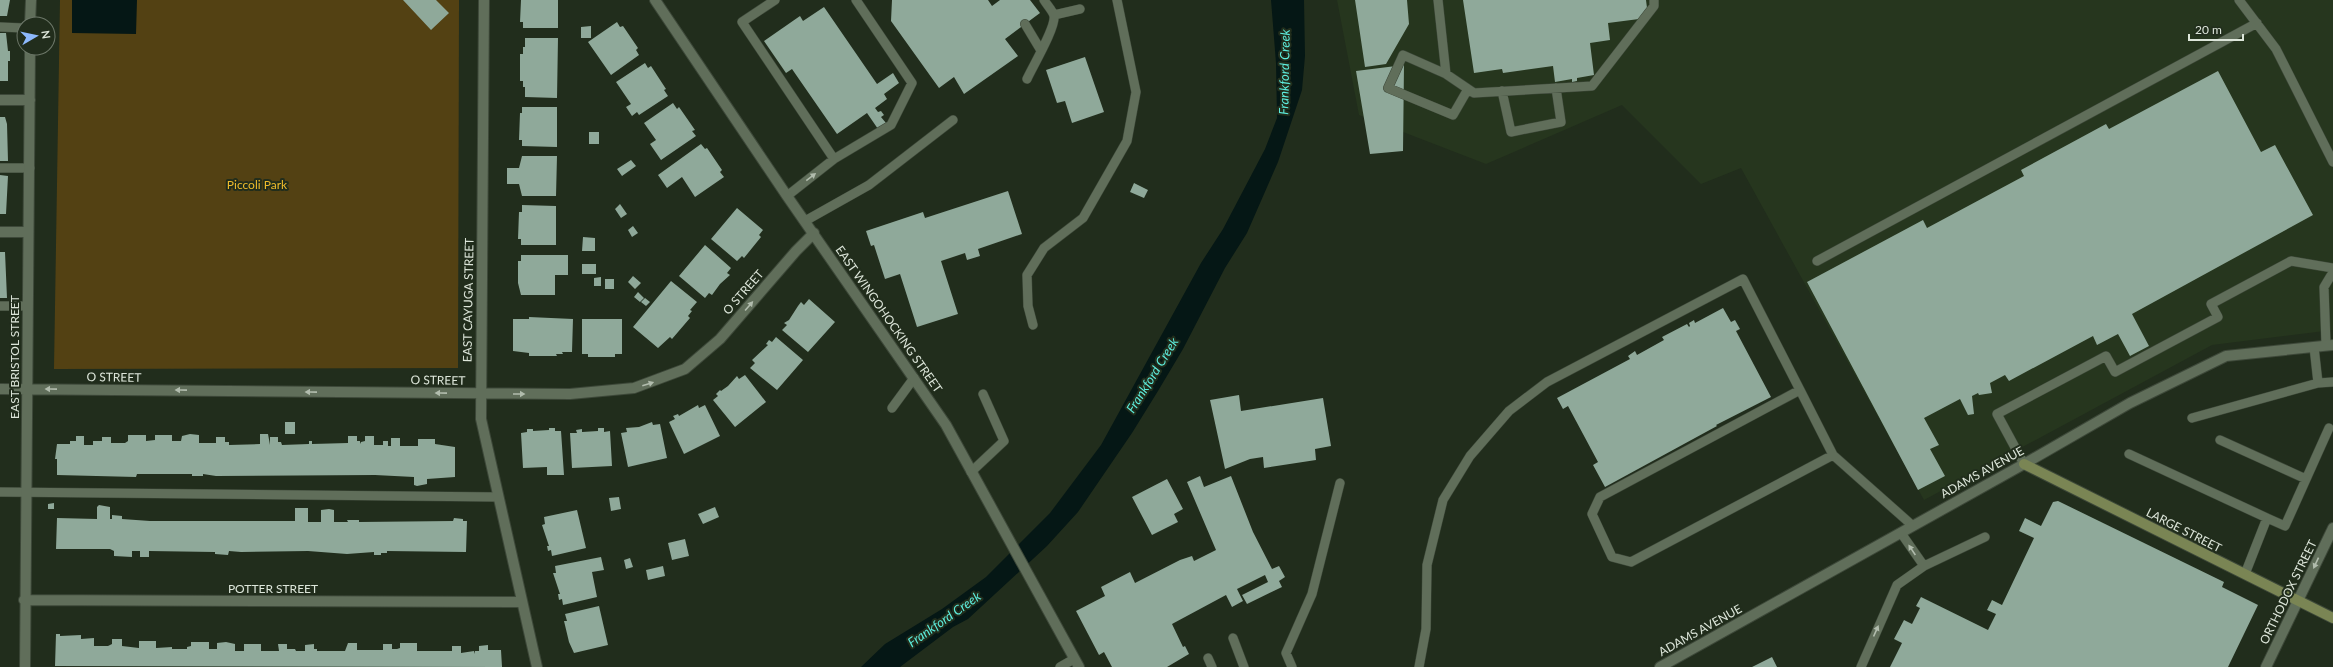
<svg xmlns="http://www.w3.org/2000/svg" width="2333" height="667" font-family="Lato,sans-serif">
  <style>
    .built { fill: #26361e }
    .green { fill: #534113 }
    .water { fill: #051715 }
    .building { fill: #8fa99a }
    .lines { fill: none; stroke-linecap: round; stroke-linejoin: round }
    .lane-casing { stroke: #3d4839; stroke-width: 10 }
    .street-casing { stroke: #3d4839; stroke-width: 12 }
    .secondary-casing { stroke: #3d4839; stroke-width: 12 }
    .lane { stroke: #606e5a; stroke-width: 9 }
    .street { stroke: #606e5a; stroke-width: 10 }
    .secondary { stroke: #7a8554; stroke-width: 10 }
    .oneway { fill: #b1bcad }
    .labels { text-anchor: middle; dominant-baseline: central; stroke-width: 4; stroke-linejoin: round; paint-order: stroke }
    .park-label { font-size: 12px; fill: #eebb2b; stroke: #212d1c }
    .street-label { font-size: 12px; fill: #dde6da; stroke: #212d1c }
    .water-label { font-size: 13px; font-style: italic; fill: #5deddd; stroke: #212d1c }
  </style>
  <rect width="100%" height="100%" fill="#212d1c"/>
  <!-- built -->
  <path class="built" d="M 1337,0 L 2333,0 L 2333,330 L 2212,345 L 1924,500 L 1741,168 L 1701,184 L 1622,105 L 1486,164 L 1359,115 Z"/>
  <!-- green -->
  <path class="green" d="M 60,0 L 459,0 L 458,368 L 54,369 Z"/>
  <!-- water -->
  <path class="water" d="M 72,0 L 137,0 L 136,34 L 72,33 Z
    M 1271,0 L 1304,0 L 1305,56 L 1302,90 L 1278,162 L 1247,233 L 1225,268 L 1183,349 L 1158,391 L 1132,433 L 1078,512 L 1047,546 L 968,619 L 953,627 L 900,667 L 861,667 L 885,644 L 942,609 L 986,577 L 1050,513 L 1101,445 L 1201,263 L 1223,229 L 1265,149 L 1277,118 L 1276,63 Z"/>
  <!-- building -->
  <path class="building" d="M 0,0 L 10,0 L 7,16 L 0,16 Z
    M 403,0 L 436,0 L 449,13 L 431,30 Z
    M 521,0 L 558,0 L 558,28 L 523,28 L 523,22 L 520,22 Z
    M 892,0 L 988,0 L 992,6 L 1000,0 L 1030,0 L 1040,13 L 1005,39 L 1018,56 L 964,94 L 954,77 L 939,88 L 891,21 Z
    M 1355,0 L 1407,0 L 1409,24 L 1386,64 L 1365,67 Z
    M 1463,0 L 1646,0 L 1647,8 L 1639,19 L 1608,23 L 1610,40 L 1590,43 L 1594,75 L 1577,78 L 1577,81 L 1572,82 L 1572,79 L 1555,82 L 1553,66 L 1503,73 L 1502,69 L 1474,73 Z
    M 824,7 L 877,84 L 893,73 L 899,83 L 884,94 L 887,99 L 875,108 L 878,112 L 881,111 L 884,115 L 881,117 L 886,123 L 878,129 L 867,113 L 837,134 L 792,69 L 786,73 L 764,41 L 800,16 L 803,21 Z
    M 617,22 L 620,27 L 623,26 L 638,48 L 636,50 L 639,55 L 611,75 L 588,42 Z
    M 591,26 L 591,38 L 581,38 L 581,27 Z
    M 0,33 L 6,33 L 8,51 L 10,51 L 10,61 L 8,61 L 8,81 L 0,81 Z
    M 525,38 L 558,38 L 557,98 L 525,97 L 525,87 L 523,87 L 523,81 L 520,81 L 520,54 L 523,54 L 523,47 L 525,47 Z
    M 1085,57 L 1104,112 L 1072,123 L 1065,101 L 1057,103 L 1046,70 Z
    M 645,63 L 648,68 L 651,66 L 666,89 L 664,90 L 668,96 L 639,115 L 637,112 L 632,116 L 626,107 L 631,104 L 616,82 Z
    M 1404,65 L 1403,151 L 1370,154 L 1356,71 Z
    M 2218,71 L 2261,152 L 2275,145 L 2313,215 L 2132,314 L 2149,346 L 2130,356 L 2118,334 L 2097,345 L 2093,336 L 2009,381 L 2005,375 L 1990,383 L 1992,393 L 1979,395 L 1978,393 L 1972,396 L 1974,414 L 1968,415 L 1960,399 L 1924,418 L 1939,445 L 1930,449 L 1945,476 L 1918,490 L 1807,282 L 1923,220 L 1927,228 L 2024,176 L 2021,170 L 2106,124 L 2109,129 Z
    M 673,103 L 677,109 L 679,107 L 695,130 L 692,131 L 696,136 L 661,160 L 650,144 L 656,140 L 644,123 Z
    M 522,107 L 557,107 L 557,147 L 522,146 L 522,140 L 519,140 L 520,113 L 522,113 Z
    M 0,117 L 5,117 L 7,124 L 8,161 L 0,161 Z
    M 589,132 L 599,132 L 599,144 L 589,144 Z
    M 701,144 L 705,149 L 707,148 L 722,170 L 720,172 L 724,177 L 695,197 L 682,177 L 667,188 L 658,175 Z
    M 522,156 L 557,156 L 556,196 L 522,196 L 519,184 L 507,184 L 507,168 L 519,168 Z
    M 631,160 L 636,166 L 622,176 L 617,169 Z
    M 0,175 L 8,176 L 6,214 L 0,214 Z
    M 1134,183 L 1148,190 L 1144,198 L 1130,192 Z
    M 1008,191 L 1022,234 L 978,249 L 980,256 L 967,260 L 965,253 L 941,261 L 958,314 L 917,327 L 900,274 L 885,279 L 874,245 L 871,246 L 866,231 L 923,212 L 925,218 Z
    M 620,204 L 627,214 L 621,218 L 615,209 Z
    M 522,205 L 556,206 L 556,245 L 521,245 L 521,239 L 518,239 L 519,212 L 522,212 Z
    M 737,208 L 763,230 L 759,235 L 761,237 L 744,258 L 742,256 L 737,261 L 711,239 Z
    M 633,226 L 638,233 L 632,237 L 628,230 Z
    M 583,237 L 595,238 L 595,251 L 582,251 Z
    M 705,245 L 731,268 L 727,273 L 730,275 L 720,284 L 712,295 L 709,293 L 705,298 L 679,276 Z
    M 0,252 L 5,252 L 7,298 L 0,298 Z
    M 521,255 L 568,255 L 568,275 L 555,275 L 555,295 L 521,295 L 518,283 L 518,261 L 521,261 Z
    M 582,264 L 596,264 L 596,274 L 582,274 Z
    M 633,276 L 641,283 L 635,289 L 628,282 Z
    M 601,277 L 601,286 L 594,286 L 594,278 Z
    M 605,279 L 614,279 L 614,289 L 605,289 Z
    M 671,281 L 697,302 L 690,310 L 692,311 L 688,316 L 690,318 L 672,339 L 670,337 L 658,348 L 633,327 Z
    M 638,292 L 644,298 L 640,302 L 634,297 Z
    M 645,298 L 650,302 L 646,306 L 641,302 Z
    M 809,299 L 835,322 L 808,352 L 782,330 L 787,325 L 784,323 L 789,320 L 798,306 L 801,302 L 804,305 Z
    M 1723,308 L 1731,322 L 1735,320 L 1740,329 L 1736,331 L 1771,397 L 1716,425 L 1717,426 L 1605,487 L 1593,465 L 1598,462 L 1568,406 L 1563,409 L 1557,398 L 1630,359 L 1628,356 L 1635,351 L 1637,355 L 1664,340 L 1662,337 L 1687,324 L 1689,327 L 1690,326 L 1689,323 L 1694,320 L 1695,323 Z
    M 529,317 L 573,319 L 572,352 L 562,352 L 563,354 L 556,354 L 557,356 L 529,356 L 529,353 L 513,351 L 513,319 L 529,319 Z
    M 582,319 L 622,319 L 622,354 L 615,354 L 615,357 L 588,357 L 588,354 L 582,354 Z
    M 776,337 L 803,360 L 777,390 L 750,368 L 755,363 L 752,360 L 768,345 L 766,344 L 769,340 L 772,342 Z
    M 745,375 L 766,402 L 735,427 L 713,400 L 718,396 L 716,394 L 720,390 L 721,391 L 728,386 L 737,376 L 739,379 Z
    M 1239,395 L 1241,411 L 1323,398 L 1331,446 L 1315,449 L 1316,460 L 1264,468 L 1263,457 L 1250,459 L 1225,469 L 1210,400 Z
    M 698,405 L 699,408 L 705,405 L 720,436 L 684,454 L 669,422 L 675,419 L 673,416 L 678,414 L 679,416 Z
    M 285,422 L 295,422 L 295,434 L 285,434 Z
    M 652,422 L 653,425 L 660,424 L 667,458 L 628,467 L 621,433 L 627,432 L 626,428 L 639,427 Z
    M 549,428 L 555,428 L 555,431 L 561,431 L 564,475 L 547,475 L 547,467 L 523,468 L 521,433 L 527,432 L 527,429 L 533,429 L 533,431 L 549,430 Z
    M 598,428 L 604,428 L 604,432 L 610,431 L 612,466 L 572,468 L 570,433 L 577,433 L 576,430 L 582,429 L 582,432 L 598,431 Z
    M 190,434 L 199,435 L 199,443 L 216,443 L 216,437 L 225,437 L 225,442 L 229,442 L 229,445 L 260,444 L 260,434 L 268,434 L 270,445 L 270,437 L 278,437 L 278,442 L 281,442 L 282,445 L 309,444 L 309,441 L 312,441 L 312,444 L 348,443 L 348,436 L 357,436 L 357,441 L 360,441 L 360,444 L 361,442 L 365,441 L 365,436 L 374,436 L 374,445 L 383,445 L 383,441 L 388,441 L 388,446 L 391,446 L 391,438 L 400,438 L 400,446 L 418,446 L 418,439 L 435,439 L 435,444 L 455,447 L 455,477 L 427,479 L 427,484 L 417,486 L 414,485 L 414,477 L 375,475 L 216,476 L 203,474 L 203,476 L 192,476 L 192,474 L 137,474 L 136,477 L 57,475 L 57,459 L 55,459 L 57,444 L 70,444 L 70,441 L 76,441 L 76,436 L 84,436 L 84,445 L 93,445 L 93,441 L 102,441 L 102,437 L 111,437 L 111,443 L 125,443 L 128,441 L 128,435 L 146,435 L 146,441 L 155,440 L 155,435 L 172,435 L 172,441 L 181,441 L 182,436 Z
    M 1200,476 L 1204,487 L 1231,476 L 1253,532 L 1272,569 L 1279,566 L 1285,577 L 1279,581 L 1282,587 L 1247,604 L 1242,595 L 1268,582 L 1265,575 L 1237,589 L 1243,601 L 1232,607 L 1226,595 L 1172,624 L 1183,647 L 1185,646 L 1189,654 L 1167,667 L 1112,667 L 1104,652 L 1099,655 L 1076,611 L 1105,596 L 1101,587 L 1130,572 L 1135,583 L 1180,560 L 1192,556 L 1194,561 L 1216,550 L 1187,482 Z
    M 1167,479 L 1183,509 L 1174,514 L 1178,522 L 1152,535 L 1132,497 Z
    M 619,497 L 621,509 L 611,511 L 609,498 Z
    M 2058,501 L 2224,582 L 2222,587 L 2258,605 L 2228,667 L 1890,667 L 1902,643 L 1894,639 L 1904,620 L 1912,624 L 1920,608 L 1916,606 L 1921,597 L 1988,630 L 1996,614 L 1987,610 L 1992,600 L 2002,605 L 2034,538 L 2019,531 L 2025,518 L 2041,526 L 2053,502 Z
    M 54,503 L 54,509 L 48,509 L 48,504 Z
    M 99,505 L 110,507 L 110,519 L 112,519 L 112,515 L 122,516 L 122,519 L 150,521 L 295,521 L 295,508 L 308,508 L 308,522 L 321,522 L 321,510 L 329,509 L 334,510 L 334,522 L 348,522 L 347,520 L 359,520 L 359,522 L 453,521 L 454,518 L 463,519 L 463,521 L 467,521 L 466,552 L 387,551 L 387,553 L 381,553 L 381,555 L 374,555 L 374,552 L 347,554 L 308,551 L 241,552 L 229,551 L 228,555 L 215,554 L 215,552 L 149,551 L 149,557 L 140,557 L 140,551 L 132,551 L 132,557 L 114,556 L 114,551 L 110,549 L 56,549 L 57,518 L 97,519 L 97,507 Z
    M 715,507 L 719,517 L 703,524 L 698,514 Z
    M 577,510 L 586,548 L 552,556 L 551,550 L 548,551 L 547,546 L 549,546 L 542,525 L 545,524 L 544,517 Z
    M 685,539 L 689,556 L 672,560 L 668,543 Z
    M 601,557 L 604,570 L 592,572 L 597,597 L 563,605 L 562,599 L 559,600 L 558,594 L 560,594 L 553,573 L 556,573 L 555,566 Z
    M 630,558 L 633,567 L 626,569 L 624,560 Z
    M 663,566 L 665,576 L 648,580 L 646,570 Z
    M 599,606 L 608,645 L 574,653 L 569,642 L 564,621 L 567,621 L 565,614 Z
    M 56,634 L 60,634 L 60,636 L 81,635 L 81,639 L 94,638 L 94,646 L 108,646 L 112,644 L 112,639 L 122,639 L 122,646 L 139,648 L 139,641 L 156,641 L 156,648 L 172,647 L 172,649 L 187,649 L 187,647 L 191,646 L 191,642 L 209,642 L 209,649 L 217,649 L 217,643 L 226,642 L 235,644 L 235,651 L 244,651 L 244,644 L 261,644 L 261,651 L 279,651 L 278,644 L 287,644 L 287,649 L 295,649 L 296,651 L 305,651 L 305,645 L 314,644 L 314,649 L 317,649 L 317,651 L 345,651 L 348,643 L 357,643 L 357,650 L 383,650 L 383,644 L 392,644 L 392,649 L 397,649 L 400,648 L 400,643 L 417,643 L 417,651 L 452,651 L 452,646 L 461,646 L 461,653 L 474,651 L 474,654 L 475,651 L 479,651 L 479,646 L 488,645 L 488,650 L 501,650 L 502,667 L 55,666 Z
    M 1772,657 L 1777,667 L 1752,667 Z"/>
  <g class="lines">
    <defs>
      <path id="lane" d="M 775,0 L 742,22 L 834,159 L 891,125 L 912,83 L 856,0
        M 1438,0 L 1446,74 L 1474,93 L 1592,86 L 1654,6 L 1654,0
        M 2239,0 L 2276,49 L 2333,162
        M 1054,15 L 1080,9
        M 1025,24 L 1040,49
        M 0,27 L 24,28
        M 1446,74 L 1403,55 L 1388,88 L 1453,115 L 1468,89
        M 1027,79 C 1033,66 1056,27 1054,16 C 1053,11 1047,5 1044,0
        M 1502,91 L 1511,132 L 1561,122 L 1556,88
        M 0,168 L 30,168
        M 787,196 L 834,159
        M 805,221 L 869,185 L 953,120
        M 1817,261 L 2257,23
        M 0,306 L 27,306
        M 1033,325 L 1028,306 L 1027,275 L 1044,248 L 1083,218 L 1127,141 L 1136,92 L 1117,0
        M 2326,345 L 2324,287 L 2333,272
        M 2318,383 L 2333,382
        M 892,408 L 914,378
        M 2192,418 L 2318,383 L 2314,347
        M 2220,440 L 2306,479
        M 2129,454 L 2267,518 L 2245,574
        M 1833,455 L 1800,390 L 1600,497 L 1592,514 L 1612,557 L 1631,562 L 1833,455 L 1913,526
        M 2024,464 L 1997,414 L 2106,356 L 2115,372 L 2218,317 L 2211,304 L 2291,261 L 2333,268
        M 971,472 L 1004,441 L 983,394
        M 0,492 L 498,497
        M 2267,518 L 2285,526 L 2329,428
        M 1901,533 L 1924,566
        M 1233,638 L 1244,667
        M 1208,658 L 1212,667
        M 1060,667 L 1074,659
        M 1292,667 L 1286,653 L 1312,594 L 1340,483
        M 1419,667 L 1426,629 L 1427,565 L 1443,500 L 1470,456 L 1509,411 L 1547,382 L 1743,279 L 1800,390
        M 1861,667 L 1897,585 L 1924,566 L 1985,537"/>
      <path id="street" d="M 484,0 L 481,419 L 537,667
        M 655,0 L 787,196 L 946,425 L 1079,667
        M 30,24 L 31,0
        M 0,100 L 30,100
        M 0,232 L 28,232
        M 0,389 L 570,394 L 634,388 L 685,369 L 720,339 L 796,251 L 814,233
        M 24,600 L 522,602
        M 25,667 L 30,48
        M 1660,667 L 2024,464 L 2130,403 L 2226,356 L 2333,345
        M 2266,667 L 2333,528"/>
      <path id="secondary" d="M 2024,464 L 2333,618"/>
    </defs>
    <!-- lane casing -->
    <use href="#lane" class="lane-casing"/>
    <!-- street casing -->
    <use href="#street" class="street-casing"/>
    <!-- secondary casing -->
    <use href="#secondary" class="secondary-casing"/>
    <!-- lane -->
    <use href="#lane" class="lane"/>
    <!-- street -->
    <use href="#street" class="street"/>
    <!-- secondary -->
    <use href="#secondary" class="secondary"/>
  </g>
  <!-- one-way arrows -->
  <defs><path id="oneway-solid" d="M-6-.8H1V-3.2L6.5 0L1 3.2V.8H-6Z"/></defs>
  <g class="oneway">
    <use href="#oneway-solid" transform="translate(811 177) rotate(-38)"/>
    <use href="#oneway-solid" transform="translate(749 306) rotate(-49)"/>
    <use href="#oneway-solid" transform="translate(648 384) rotate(-18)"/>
    <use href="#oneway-solid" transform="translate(51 389) rotate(-179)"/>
    <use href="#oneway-solid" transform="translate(181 390) rotate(-179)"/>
    <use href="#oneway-solid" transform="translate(311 392) rotate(-179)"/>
    <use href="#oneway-solid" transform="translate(441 393) rotate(-179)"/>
    <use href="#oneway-solid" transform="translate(519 394)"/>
    <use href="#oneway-solid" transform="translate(1912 550) rotate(-124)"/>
    <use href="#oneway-solid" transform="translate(2316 563) rotate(115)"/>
    <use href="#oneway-solid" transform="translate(1876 631) rotate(-66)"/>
  </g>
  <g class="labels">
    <!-- park labels -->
    <g class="park-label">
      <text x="257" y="184">Piccoli Park</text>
    </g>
    <!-- street labels -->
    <g class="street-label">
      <text transform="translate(743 292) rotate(-49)">O STREET</text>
      <text transform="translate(468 300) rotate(-89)">EAST CAYUGA STREET</text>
      <text transform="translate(889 319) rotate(55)">EAST WINGOHOCKING STREET</text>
      <text transform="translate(14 357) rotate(-90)">EAST BRISTOL STREET</text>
      <text transform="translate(114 377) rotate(1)">O STREET</text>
      <text transform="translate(438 380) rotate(1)">O STREET</text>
      <text transform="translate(1982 472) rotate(-29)">ADAMS AVENUE</text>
      <text transform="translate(2184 530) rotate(27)">LARGE STREET</text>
      <text x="273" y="588">POTTER STREET</text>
      <text transform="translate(2288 592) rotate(-64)">ORTHODOX STREET</text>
      <text transform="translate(1700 630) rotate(-29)">ADAMS AVENUE</text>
    </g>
    <!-- water labels -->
    <g class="water-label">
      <text transform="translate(1284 72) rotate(-89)">Frankford Creek</text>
      <text transform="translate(1152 375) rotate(-58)">Frankford Creek</text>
      <text transform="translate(944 619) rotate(-35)">Frankford Creek</text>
    </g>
  </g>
  <!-- north arrow -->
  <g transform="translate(36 36) rotate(81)"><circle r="19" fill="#212d1c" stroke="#6c7768"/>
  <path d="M0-3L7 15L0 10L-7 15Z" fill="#8db9fc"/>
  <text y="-6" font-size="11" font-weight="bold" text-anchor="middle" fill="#dde6da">N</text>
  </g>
  <!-- scale -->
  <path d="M2189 34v6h54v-6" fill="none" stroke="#dde6da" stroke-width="2"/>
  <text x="2195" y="34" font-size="12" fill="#dde6da" stroke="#212d1c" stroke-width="3" paint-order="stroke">20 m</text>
</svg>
